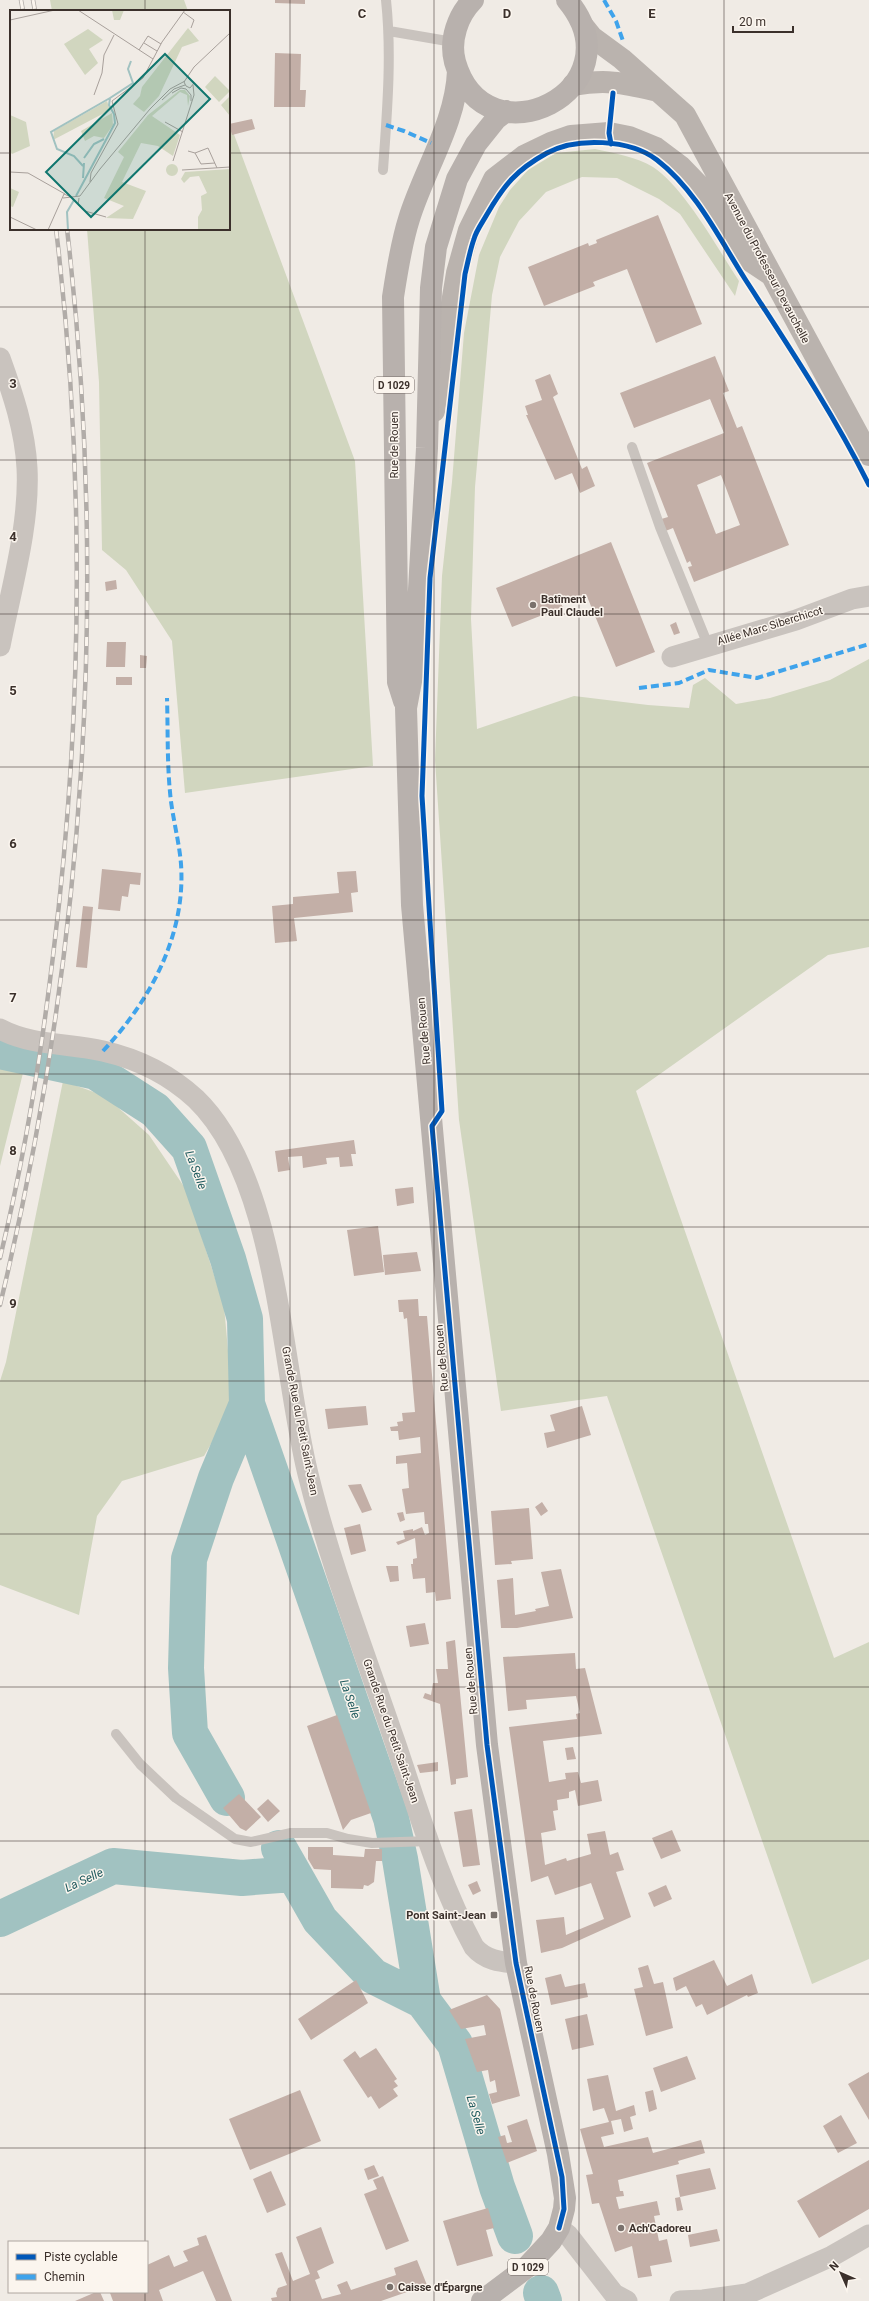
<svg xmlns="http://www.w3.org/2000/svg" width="869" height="2301" font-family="Roboto,sans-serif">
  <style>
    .green { fill: #d1d6bf }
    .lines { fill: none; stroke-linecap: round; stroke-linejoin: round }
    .river { stroke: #a1c2c1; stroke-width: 36 }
    .building { fill: #c3afa7; fill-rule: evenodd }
    .lane { stroke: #c9c3be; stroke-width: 10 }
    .street { stroke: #c9c3be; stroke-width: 21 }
    .secondary { stroke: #bab3ae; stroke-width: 22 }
    .primary { stroke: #b8b1ad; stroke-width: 22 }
    .rail-casing { stroke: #b1aca8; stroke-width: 4.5 }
    .rail { stroke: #fbf5ee; stroke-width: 3; stroke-dasharray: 9; stroke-linecap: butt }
    .quiet { stroke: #3fa3eb; stroke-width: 4; stroke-dasharray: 8 4; stroke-linecap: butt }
    .cycleway-casing { stroke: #fbf5ee; stroke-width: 8 }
    .cycleway { stroke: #0057b8; stroke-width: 5 }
    .grid { fill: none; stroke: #3b302b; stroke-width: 1; stroke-opacity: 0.55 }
    .poi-dot { fill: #7a716c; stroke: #fbf5ee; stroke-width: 1.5 }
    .labels { text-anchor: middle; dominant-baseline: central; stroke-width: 3; stroke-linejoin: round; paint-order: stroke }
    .shield { fill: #fbf5ee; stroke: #756b66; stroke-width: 1 }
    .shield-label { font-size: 10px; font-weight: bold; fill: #3b302b }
    .street-label { font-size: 11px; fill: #3b302b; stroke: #fbf5ee }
    .poi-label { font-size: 11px; font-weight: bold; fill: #3b302b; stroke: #fbf5ee; text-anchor: start }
    .water-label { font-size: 12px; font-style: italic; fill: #1f5a5e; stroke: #fbf5ee }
    .inset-river { fill: none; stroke: #a1c2c1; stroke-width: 2 }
    .inset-road { fill: none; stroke: #a8a09b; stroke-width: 1 }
    .view { fill: #0f766e; fill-opacity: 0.15; stroke: #0f766e; stroke-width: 2 }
    .inset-edge { fill: none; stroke: #3b302b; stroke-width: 2 }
    .grid-label { font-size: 13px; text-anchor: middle; font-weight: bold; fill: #3b302b; stroke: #fbf5ee; stroke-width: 3; stroke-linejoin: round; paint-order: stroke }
  </style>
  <rect width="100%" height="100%" fill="#f0ebe5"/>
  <!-- green -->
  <path class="green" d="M 50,0 L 184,0 L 188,11 L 52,11 Z
    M 229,121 L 355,461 L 373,766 L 185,793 L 172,641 L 126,570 L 102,550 L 99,382 L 87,229 L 229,229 Z
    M 595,149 C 613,153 637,157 653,167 C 684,187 718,249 739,281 L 735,296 L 680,214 L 659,199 L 617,178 L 582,177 L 546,192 L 519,221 L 500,257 L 492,295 L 475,487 L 471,619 L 477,729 L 574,696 L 648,705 L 689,708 L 693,685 L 705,678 L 736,704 L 770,698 L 830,680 L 869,659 L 869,947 L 828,955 L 636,1091 L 834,1658 L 869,1642 L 869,1959 L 812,1984 L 607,1396 L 501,1411 L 459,1120 L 435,760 L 442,576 L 452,482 L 464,333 L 479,255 L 499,207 L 510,190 L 528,170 L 556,153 Z
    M 0,1067 L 23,1073 L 0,1166 Z
    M 63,1081 L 105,1096 L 149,1135 L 187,1191 L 224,1306 L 233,1406 L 204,1456 L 122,1481 L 97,1516 L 79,1615 L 0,1585 L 0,1381 L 6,1362 Z"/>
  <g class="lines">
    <!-- river -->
    <path class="river" d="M 0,1051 L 96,1072 L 155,1110 L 189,1148 L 228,1259 L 245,1319 L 247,1404 L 391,1818 L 400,1859 L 423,2001 L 455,2044 L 497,2187 L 515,2236
      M 227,1798 L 190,1733 L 186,1668 L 189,1559 L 216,1478 L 247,1404
      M 279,1848 L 320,1920 L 373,1976 L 423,2001
      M 0,1919 L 113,1866 L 242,1878 L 293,1874
      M 541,2293 L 544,2301"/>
  </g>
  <!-- building -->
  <path class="building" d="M 275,0 L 305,0 L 305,4 L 275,3 Z
    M 275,53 L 301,54 L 300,90 L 306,90 L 305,107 L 274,107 Z
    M 252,119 L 255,129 L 232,135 L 229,124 Z
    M 658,215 L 702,324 L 656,343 L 627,269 L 593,282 L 595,286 L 544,306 L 528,267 L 588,243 L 589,246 L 597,243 L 596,240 Z
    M 715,356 L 729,391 L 723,393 L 737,428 L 742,426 L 789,545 L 694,582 L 688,567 L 692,566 L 690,561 L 687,563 L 673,528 L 663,532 L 658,520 L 668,517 L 647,463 L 724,433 L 710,399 L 634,428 L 620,393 ZM 721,475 L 740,525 L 716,534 L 697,485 Z
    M 550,374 L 558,394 L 553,397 L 582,469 L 587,466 L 595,486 L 580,493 L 572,473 L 555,480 L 526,415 L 528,415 L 525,406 L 542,400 L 535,380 Z
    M 611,542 L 655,652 L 616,667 L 586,594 L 561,604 L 563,607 L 512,627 L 496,588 Z
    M 116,580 L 117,589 L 106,591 L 105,582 Z
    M 676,622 L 680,633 L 674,635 L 670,625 Z
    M 107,642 L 126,642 L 125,667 L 106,667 Z
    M 140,655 L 147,656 L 146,668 L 140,668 Z
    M 116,677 L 132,677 L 132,685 L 116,685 Z
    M 102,869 L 141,873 L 140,885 L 130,884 L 128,897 L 122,896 L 120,911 L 98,909 Z
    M 356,871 L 358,892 L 351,893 L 353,912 L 294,918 L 297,941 L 275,943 L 272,906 L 293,904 L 293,897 L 339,893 L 337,872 Z
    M 83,906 L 93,907 L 87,968 L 76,967 Z
    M 354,1140 L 356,1154 L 351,1154 L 353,1166 L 340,1167 L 339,1157 L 326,1158 L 327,1164 L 303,1168 L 302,1156 L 288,1157 L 290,1170 L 278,1172 L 275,1151 Z
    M 413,1187 L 414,1203 L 397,1206 L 395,1189 Z
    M 378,1226 L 384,1272 L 354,1276 L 347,1230 Z
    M 417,1252 L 421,1271 L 385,1275 L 383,1255 Z
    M 418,1299 L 419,1316 L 427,1316 L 451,1599 L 436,1601 L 435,1592 L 426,1593 L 425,1578 L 413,1579 L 411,1564 L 413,1564 L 413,1559 L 417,1558 L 415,1538 L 398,1545 L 396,1542 L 405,1539 L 403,1531 L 413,1529 L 413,1531 L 422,1527 L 425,1535 L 429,1533 L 428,1524 L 425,1524 L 424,1512 L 406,1514 L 402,1489 L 409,1488 L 407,1463 L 396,1464 L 396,1456 L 421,1453 L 420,1437 L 399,1440 L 398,1431 L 391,1431 L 390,1427 L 398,1426 L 397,1422 L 403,1421 L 402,1413 L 415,1412 L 407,1318 L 404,1319 L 403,1312 L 399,1312 L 398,1300 Z
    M 366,1406 L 368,1425 L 328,1429 L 325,1409 Z
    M 582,1406 L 591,1435 L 547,1448 L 544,1433 L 555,1431 L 550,1415 Z
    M 361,1484 L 372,1510 L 362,1513 L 348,1485 Z
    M 542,1502 L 548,1511 L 541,1516 L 535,1507 Z
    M 529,1508 L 533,1559 L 511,1561 L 512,1564 L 495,1565 L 491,1511 Z
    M 403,1512 L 405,1520 L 400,1522 L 397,1513 Z
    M 360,1524 L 366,1551 L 351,1555 L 344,1528 Z
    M 386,1566 L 398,1566 L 399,1581 L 390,1582 Z
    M 561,1569 L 573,1618 L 517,1628 L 501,1628 L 497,1580 L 513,1578 L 515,1615 L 536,1611 L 535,1609 L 549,1606 L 541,1572 Z
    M 425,1623 L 429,1644 L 410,1647 L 406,1626 Z
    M 455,1640 L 468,1777 L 456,1779 L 456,1784 L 451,1785 L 440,1704 L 423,1698 L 425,1693 L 431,1695 L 433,1683 L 438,1683 L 436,1669 L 448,1669 L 446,1642 Z
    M 575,1653 L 576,1669 L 585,1668 L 602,1734 L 543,1741 L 549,1782 L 566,1779 L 565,1773 L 578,1772 L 581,1783 L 598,1780 L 602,1801 L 578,1806 L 575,1790 L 569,1792 L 569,1798 L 557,1800 L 558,1810 L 553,1811 L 556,1830 L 541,1833 L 545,1865 L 566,1858 L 567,1861 L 591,1854 L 587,1834 L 605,1831 L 610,1855 L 618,1852 L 624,1870 L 616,1872 L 631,1917 L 562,1948 L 541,1953 L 536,1920 L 564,1917 L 566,1935 L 604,1919 L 591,1883 L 555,1895 L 548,1876 L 531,1882 L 509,1727 L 577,1719 L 576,1714 L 580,1713 L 576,1696 L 526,1700 L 527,1709 L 508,1711 L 503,1657 Z
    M 337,1715 L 371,1813 L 351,1820 L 343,1830 L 307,1726 Z
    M 573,1747 L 576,1759 L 567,1760 L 565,1748 Z
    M 438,1762 L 438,1771 L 420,1773 L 417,1765 Z
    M 239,1794 L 261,1817 L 246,1831 L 240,1828 L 223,1808 Z
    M 268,1799 L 280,1811 L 268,1822 L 257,1809 Z
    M 472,1809 L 480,1865 L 463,1867 L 454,1812 Z
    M 672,1830 L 681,1851 L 661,1859 L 652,1838 Z
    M 308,1847 L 333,1847 L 333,1855 L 364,1857 L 365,1849 L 382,1849 L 382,1861 L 376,1861 L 374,1882 L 368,1886 L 364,1885 L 363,1889 L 331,1888 L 331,1870 L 314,1869 L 308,1859 Z
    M 477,1881 L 481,1891 L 473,1895 L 468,1885 Z
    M 666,1885 L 672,1899 L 654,1907 L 648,1893 Z
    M 714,1960 L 727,1986 L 752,1974 L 758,1993 L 748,1997 L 747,1995 L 707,2015 L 702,2004 L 696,2007 L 686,1986 L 676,1991 L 673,1978 Z
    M 648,1965 L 654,1984 L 663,1982 L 673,2028 L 646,2036 L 634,1989 L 643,1987 L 638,1968 Z
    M 561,1974 L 565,1987 L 585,1983 L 588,1997 L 551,2005 L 545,1978 Z
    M 356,1980 L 368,2003 L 311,2040 L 298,2019 Z
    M 487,1995 L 500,2009 L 520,2096 L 492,2104 L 489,2094 L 497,2092 L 495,2080 L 490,2082 L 488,2070 L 477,2072 L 465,2039 L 486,2035 L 484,2025 L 461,2029 L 449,2010 Z
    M 587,2014 L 594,2045 L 572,2050 L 565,2019 Z
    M 376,2048 L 397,2079 L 394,2081 L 398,2086 L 393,2089 L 398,2096 L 379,2109 L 371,2096 L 368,2098 L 343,2060 L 355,2051 L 360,2058 Z
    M 687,2056 L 696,2079 L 661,2092 L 653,2068 Z
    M 869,2072 L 869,2120 L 848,2084 Z
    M 608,2075 L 616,2111 L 634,2105 L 636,2115 L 630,2117 L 633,2129 L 624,2132 L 621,2119 L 611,2121 L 614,2134 L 601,2137 L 604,2147 L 648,2137 L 653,2153 L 701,2140 L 705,2153 L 678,2161 L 679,2164 L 618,2180 L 620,2191 L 623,2191 L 624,2196 L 616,2197 L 619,2209 L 657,2201 L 660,2215 L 654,2216 L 659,2241 L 667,2239 L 672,2262 L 650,2266 L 652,2276 L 638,2278 L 632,2246 L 615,2252 L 599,2203 L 592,2204 L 586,2175 L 593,2174 L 580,2129 L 609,2122 L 604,2108 L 593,2111 L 587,2079 Z
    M 300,2090 L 321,2141 L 250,2170 L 229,2119 Z
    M 653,2090 L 657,2109 L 649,2112 L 645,2092 Z
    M 841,2115 L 857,2143 L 838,2153 L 823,2126 Z
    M 527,2119 L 537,2151 L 507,2163 L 498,2137 L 505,2135 L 507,2143 L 512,2142 L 507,2126 Z
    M 869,2160 L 869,2209 L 819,2238 L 797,2201 Z
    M 374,2165 L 379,2176 L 368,2180 L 364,2169 Z
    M 710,2168 L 716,2189 L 680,2197 L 676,2175 Z
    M 271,2171 L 286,2205 L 267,2213 L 253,2179 Z
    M 383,2176 L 409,2241 L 386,2250 L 364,2194 L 377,2189 L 373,2180 Z
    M 680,2197 L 683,2210 L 677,2211 L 675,2198 Z
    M 488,2208 L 494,2228 L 486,2230 L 493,2256 L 457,2266 L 443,2221 Z
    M 321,2227 L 334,2263 L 317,2271 L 320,2278 L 315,2280 L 322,2299 L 341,2294 L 337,2285 L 347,2281 L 351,2290 L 396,2275 L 394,2268 L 417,2260 L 427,2285 L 381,2301 L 272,2301 L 271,2298 L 277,2297 L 276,2293 L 278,2288 L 287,2285 L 275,2254 L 282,2252 L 293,2281 L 310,2274 L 296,2237 Z
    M 717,2229 L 720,2241 L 690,2247 L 688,2235 Z
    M 206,2235 L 232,2301 L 216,2301 L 203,2271 L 159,2290 L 163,2301 L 113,2301 L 110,2293 L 113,2292 L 147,2292 L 147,2265 L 169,2255 L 174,2267 L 188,2261 L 183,2251 L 199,2245 L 197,2238 Z
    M 96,2292 L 100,2292 L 104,2301 L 75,2301 Z"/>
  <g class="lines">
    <!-- lane -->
    <path class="lane" d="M 389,31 L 453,42
      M 383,170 C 387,113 392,56 386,0
      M 632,447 L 660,527 L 708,645
      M 116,1734 L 140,1764 L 176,1798 L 235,1839 L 251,1842 L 290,1833 L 327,1833 L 348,1839 L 372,1843 L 429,1841"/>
    <!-- street -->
    <path class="street" d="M 0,358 C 13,394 25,430 27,468 C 30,525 11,589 0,646
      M 672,657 L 796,620 L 852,599 L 869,596
      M 0,1029 C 32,1046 69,1043 103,1051 C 138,1059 170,1075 196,1099 C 278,1178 281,1366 308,1474 C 330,1564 364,1651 394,1739 C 418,1809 438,1881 474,1947 C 485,1960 500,1962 516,1963
      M 559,2228 L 568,2235 L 614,2294 L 627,2301
      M 680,2301 L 703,2300 L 747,2294 L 832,2256 L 869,2235"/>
    <!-- secondary -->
    <path class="secondary" d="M 584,27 L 592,37 L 622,59 L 685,115 L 869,455
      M 573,85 C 606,79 623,83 654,90
      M 434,411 L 457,273 L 469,230 L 494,179 L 524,156 L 551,143 L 571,136 L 609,133 L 629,137 L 656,148 L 680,166 L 708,195 L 749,260 L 770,274"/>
    <!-- primary -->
    <path class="primary" d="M 473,0 C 458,15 449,40 455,62 C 485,167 641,89 567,0
      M 404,701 L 398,682 L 393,297 C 397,271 401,244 409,219 C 424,170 456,123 458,71
      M 482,2301 L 526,2268 L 551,2241 L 559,2228 L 564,2209 L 565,2198 L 558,2154 L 516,1963 L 487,1745 L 412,905 L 406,708 L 415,660 L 427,448 L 431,288 L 436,247 L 457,179 L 476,144 L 496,119 L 506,111"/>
    <defs>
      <path id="rail" d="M 21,0 L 23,11
        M 33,0 L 35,11
        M 0,1258 C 24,1159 41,1057 53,956 C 83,715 85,470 56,229
        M 0,1305 C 85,953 109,589 67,229"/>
    </defs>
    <!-- rail casing -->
    <use href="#rail" class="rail-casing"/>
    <!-- rail -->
    <use href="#rail" class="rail"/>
    <!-- quiet -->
    <path class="quiet" d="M 604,0 L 616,21 L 623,41
      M 386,125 L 404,131 L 431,143
      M 639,688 L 679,683 L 709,670 L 757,678 L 869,644
      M 103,1051 C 150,1001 186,935 181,864 C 179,840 172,816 170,792 C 167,761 168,730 167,698"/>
    <defs>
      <path id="cycleway" d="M 611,144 L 609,133 L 613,93
        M 559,2228 L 564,2209 L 562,2177 L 516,1963 L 487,1745 L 432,1126 L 442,1111 L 422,796 L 430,578 L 465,274 C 468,262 470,250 474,239 C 476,231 482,223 486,216 C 504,185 516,170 547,153 C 576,137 630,139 657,160 C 696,190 719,238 745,279 C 789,347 833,413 869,485"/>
    </defs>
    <!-- cycleway casing -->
    <use href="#cycleway" class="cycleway-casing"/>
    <!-- cycleway -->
    <use href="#cycleway" class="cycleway"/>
  </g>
  <!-- grid -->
  <path class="grid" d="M 145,0 L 145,11M 290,0 L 290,2301M 434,0 L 434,2301M 579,0 L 579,2301M 724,0 L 724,2301M 0,153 L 11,153M 229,153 L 869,153M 145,229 L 145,2242M 0,307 L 869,307M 0,460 L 869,460M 0,614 L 869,614M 0,767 L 869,767M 0,920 L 869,920M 0,1074 L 869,1074M 0,1227 L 869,1227M 0,1381 L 869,1381M 0,1534 L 869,1534M 0,1687 L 869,1687M 0,1841 L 869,1841M 0,1994 L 869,1994M 0,2148 L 869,2148M 145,2292 L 145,2301"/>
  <!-- markers -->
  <g class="poi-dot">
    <circle cx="533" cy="605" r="4"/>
    <rect x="490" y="1911" width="8" height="8" rx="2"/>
    <circle cx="621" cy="2228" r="4"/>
    <circle cx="390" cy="2287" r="4"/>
  </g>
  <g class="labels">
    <!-- shield labels -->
    <g class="shield">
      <rect x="374" y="377" width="40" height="16" rx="3"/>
      <rect x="508" y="2259" width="40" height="16" rx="3"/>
    </g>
    <g class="shield-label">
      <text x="394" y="385">D 1029</text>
      <text x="528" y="2267">D 1029</text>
    </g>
    <!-- street labels -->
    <g class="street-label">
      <text transform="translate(767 268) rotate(62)">Avenue du Professeur Devauchelle</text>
      <text transform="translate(394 445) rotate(-90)">Rue de Rouen</text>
      <text transform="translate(770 626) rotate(-17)">Allée Marc Siberchicot</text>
      <text transform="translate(424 1031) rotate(-95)">Rue de Rouen</text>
      <text transform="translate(442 1358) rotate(-95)">Rue de Rouen</text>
      <text transform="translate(300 1421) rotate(79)">Grande Rue du Petit Saint-Jean</text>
      <text transform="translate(471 1681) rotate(-95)">Rue de Rouen</text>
      <text transform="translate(391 1731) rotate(71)">Grande Rue du Petit Saint-Jean</text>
      <text transform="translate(534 1999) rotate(79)">Rue de Rouen</text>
    </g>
    <!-- poi labels -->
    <g class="poi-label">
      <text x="541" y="599">Batîment<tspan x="541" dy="13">Paul Claudel</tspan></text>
      <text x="486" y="1915" text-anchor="end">Pont Saint-Jean</text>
      <text x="629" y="2228">Ach'Cadoreu</text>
      <text x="398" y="2287">Caisse d'Épargne</text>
    </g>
    <!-- water labels -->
    <g class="water-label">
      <text transform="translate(196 1170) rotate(69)">La Selle</text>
      <text transform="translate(350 1699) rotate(71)">La Selle</text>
      <text transform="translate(84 1880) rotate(-25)">La Selle</text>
      <text transform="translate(476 2115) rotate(74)">La Selle</text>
    </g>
  </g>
  <!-- overview -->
  <g transform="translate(10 10)">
    <rect width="220" height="220" fill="#f0ebe5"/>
    <path d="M 102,0 L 114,0 L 110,10 L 104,10 ZM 178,18 L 189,31 L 172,37 L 149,86 L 134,102 L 123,94 L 130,86 L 132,77 ZM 78,19 L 93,30 L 79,39 L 88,53 L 75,65 L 54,34 ZM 205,66 L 220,81 L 209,92 L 195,77 ZM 170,80 L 175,80 L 180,86 L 178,96 L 177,85 L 170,82 L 142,106 L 170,125 L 163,146 L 148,136 L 131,133 L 112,172 L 136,181 L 123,209 L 96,208 L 114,196 L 94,188 L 114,147 L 108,142 L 138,105 ZM 220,86 L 220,106 L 211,95 ZM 97,91 L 100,100 L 43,130 L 44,121 ZM 102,103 L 103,115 L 94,128 L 84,126 L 75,131 L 71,121 ZM 0,105 L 16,112 L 20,136 L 2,144 L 0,142 ZM156 160a6 6 0 1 1 12 0a6 6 0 1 1-12 0ZM 220,159 L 220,220 L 188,220 L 188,207 L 192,200 L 191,186 L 197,183 L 189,166 L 180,167 L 174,173 L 171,169 L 175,162 ZM 0,178 L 9,182 L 3,197 L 0,196 Z" fill="#d1d6bf"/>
    <path class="inset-river" d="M 74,148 L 84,134 L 94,129M 73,156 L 64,146 L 47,139 L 41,122 L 100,88M 73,168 L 74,153M 66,186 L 105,113 L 104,104 L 99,95 L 100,88 L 123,73 L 118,59 L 121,51M 58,220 L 57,202 L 64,190"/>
    <path class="inset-road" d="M 68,0 L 143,49M 173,2 L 184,10 L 181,18M 0,10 L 45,0M 134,33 L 147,41M 129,40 L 138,26 L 151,34M 178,68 L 184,73 L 180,78 L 176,76 L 174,72 L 184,57 L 220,23M 162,83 L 171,78 L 176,79 L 181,85 L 181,91M 84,85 L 92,63 L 94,45 L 104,25M 152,90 L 164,79 L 175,75M 155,112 L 173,122M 178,141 L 185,143 L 198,138 L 207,158M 185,143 L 191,154 L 205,153M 163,151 L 184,85 L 183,75M 172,160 L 220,157M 0,162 L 18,163 L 55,184M 80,172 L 81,163 L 108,114 L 102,91 L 133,68 L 152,32 L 175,0M 53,188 L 70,186 L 90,159 L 140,99 L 160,79 L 175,71M 69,188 L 68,195 L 75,201 L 96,207M 0,207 L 27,220M 38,220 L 54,184 L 61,187"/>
    <path class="view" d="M 155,44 L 200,89 L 81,207 L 36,162 Z"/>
    <rect width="220" height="220" class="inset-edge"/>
  </g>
  <g class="grid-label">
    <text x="362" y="18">C</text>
    <text x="507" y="18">D</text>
    <text x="652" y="18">E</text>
    <text x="13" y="388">3</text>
    <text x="13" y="541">4</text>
    <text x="13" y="695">5</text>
    <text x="13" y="848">6</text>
    <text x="13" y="1002">7</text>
    <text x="13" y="1155">8</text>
    <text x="13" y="1308">9</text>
  </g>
  <!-- legend -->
  <rect x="8" y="2241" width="140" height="52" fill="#fbf5ee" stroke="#aea6a0"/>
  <rect x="16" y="2254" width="20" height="6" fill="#0057b8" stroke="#aea6a0"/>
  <text x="44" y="2261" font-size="12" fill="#3b302b">Piste cyclable</text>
  <rect x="16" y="2274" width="20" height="6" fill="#3fa3eb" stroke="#aea6a0"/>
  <text x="44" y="2281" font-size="12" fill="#3b302b">Chemin</text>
  <!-- north arrow -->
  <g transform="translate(841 2273) rotate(315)" stroke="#fbf5ee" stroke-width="3" paint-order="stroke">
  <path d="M0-3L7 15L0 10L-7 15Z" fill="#3b302b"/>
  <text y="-6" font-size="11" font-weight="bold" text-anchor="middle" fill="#3b302b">N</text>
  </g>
  <!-- scale -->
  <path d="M733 26v6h60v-6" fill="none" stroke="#3b302b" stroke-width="2"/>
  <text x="739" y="26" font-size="12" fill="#3b302b" stroke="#fbf5ee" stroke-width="3" paint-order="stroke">20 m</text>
</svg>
